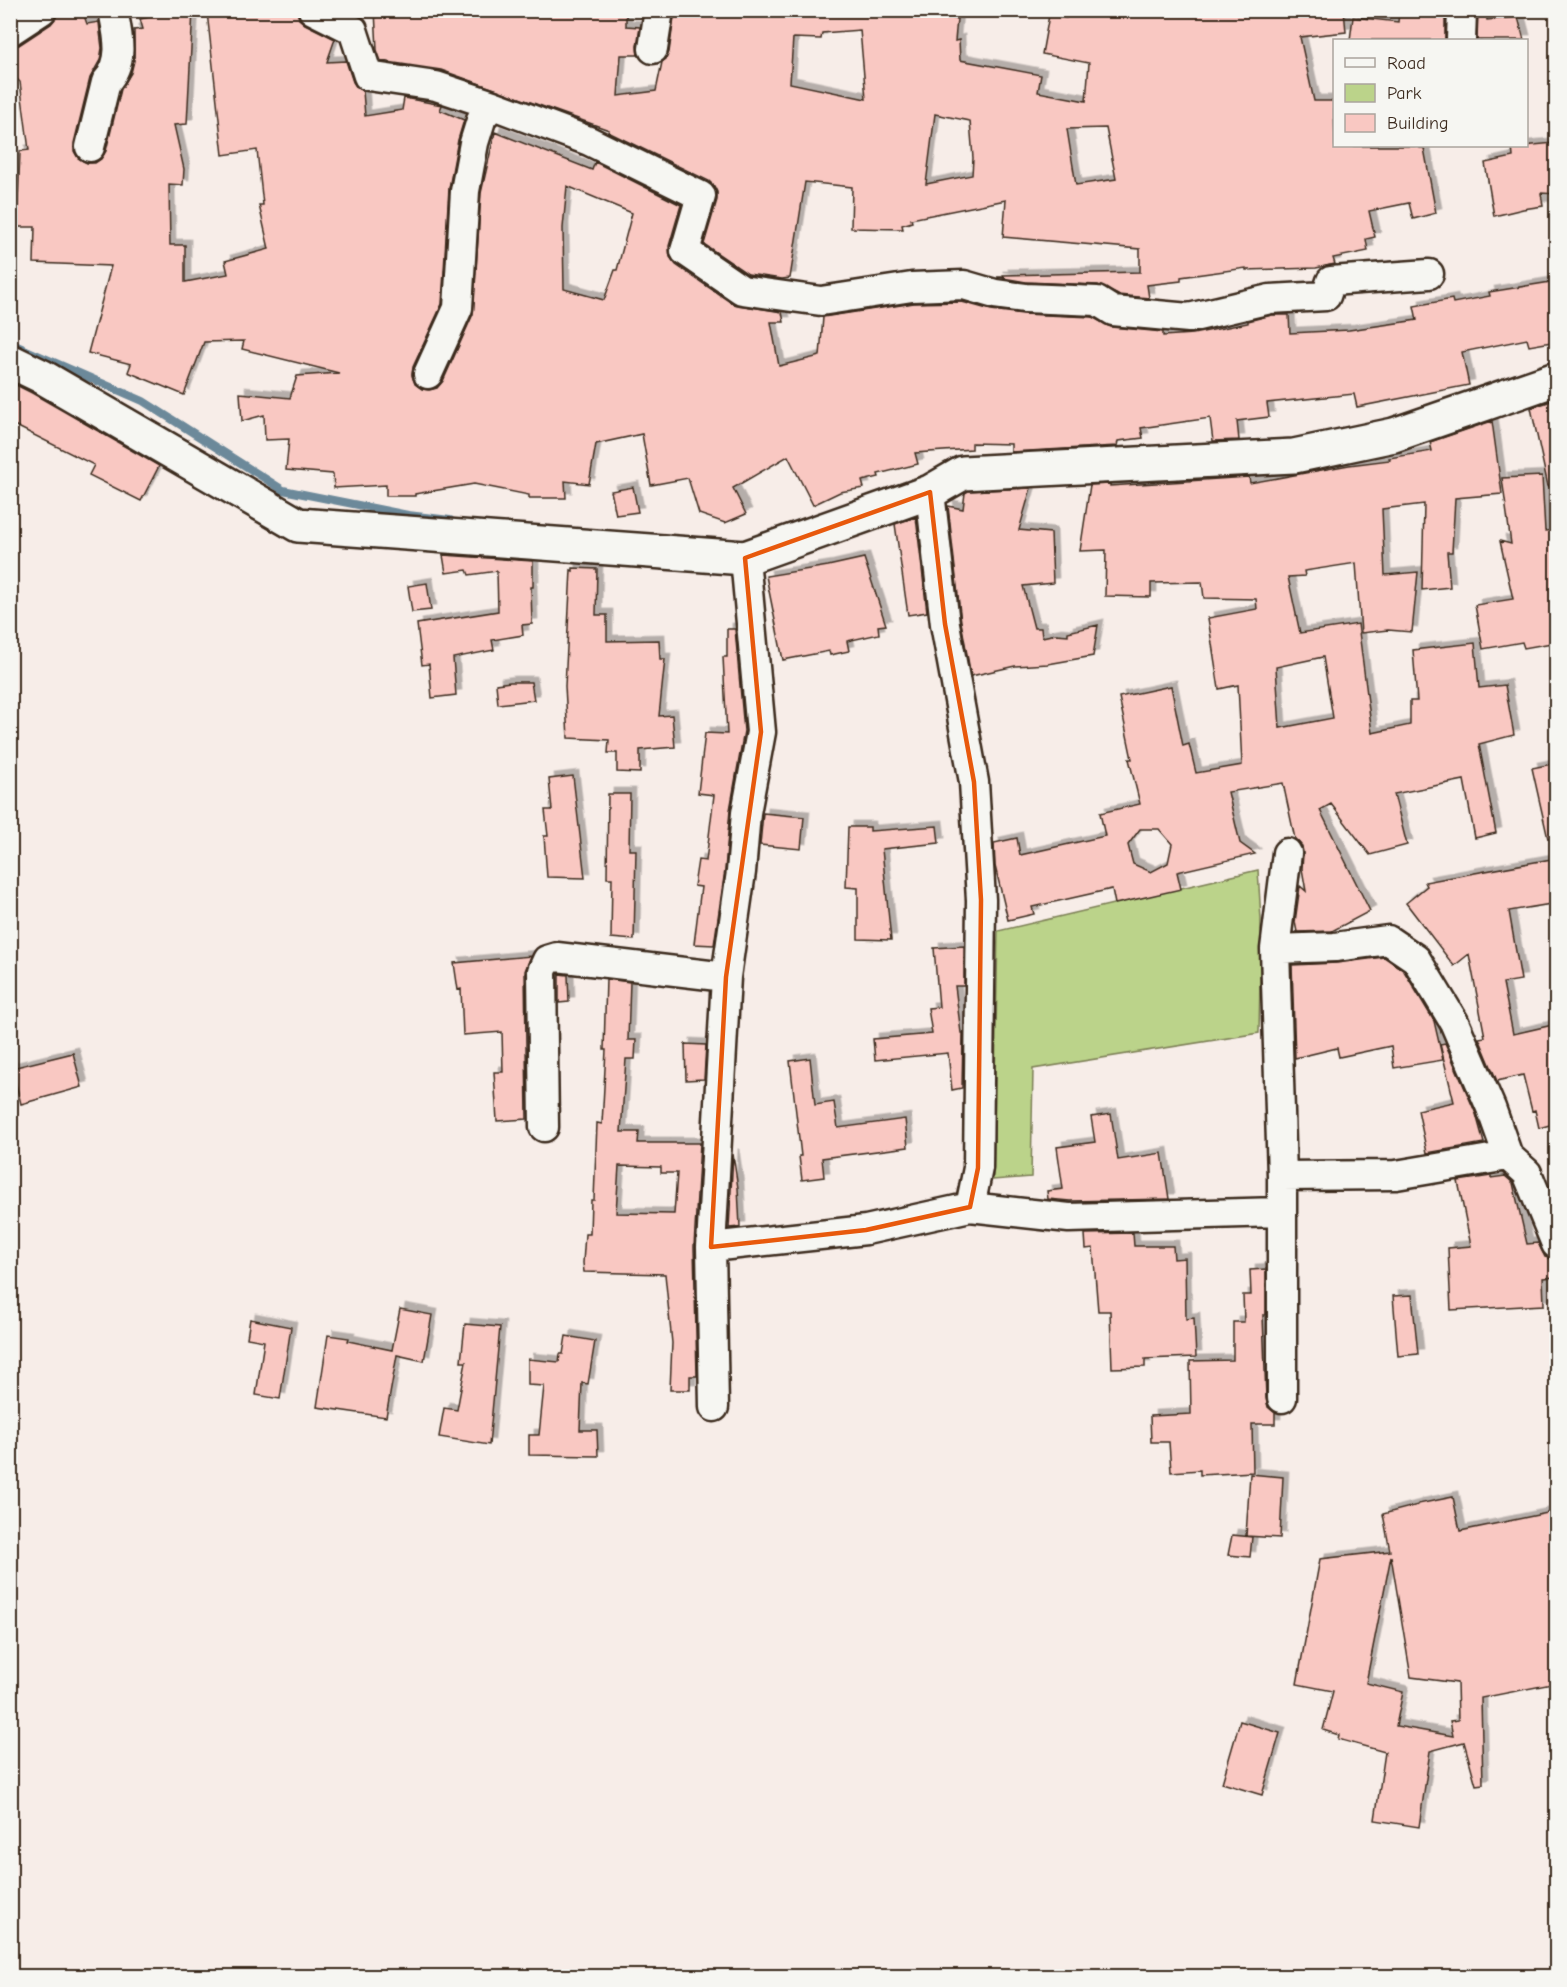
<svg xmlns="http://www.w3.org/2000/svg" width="1567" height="1987" font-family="'Comic Neue',sans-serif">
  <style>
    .green { fill: #bbd38a; stroke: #7b7e54; stroke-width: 1.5 }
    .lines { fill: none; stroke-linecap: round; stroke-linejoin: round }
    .stream { stroke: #6c899a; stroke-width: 8 }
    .building { fill: #f9c8c2; stroke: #3b2a1e; stroke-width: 1.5; fill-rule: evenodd; filter: url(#shadow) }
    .street-casing { stroke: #3b2a1e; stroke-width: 33 }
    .secondary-casing { stroke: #3b2a1e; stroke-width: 38 }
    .street { stroke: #f6f6f2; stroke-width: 28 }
    .secondary { stroke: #f6f6f2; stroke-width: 33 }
    .marked { fill: none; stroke: #e8590c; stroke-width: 4.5; stroke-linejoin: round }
  </style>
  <defs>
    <filter id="shadow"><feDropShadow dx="5.5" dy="-5.5" stdDeviation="0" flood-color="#0004"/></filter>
  </defs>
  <rect width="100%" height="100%" fill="#f7ede8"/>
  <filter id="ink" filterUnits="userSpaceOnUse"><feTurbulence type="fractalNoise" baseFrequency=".0167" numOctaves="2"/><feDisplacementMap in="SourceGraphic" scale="12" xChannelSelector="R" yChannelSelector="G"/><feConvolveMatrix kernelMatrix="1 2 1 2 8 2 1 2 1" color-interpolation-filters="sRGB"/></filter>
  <g filter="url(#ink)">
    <!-- green -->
    <path class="green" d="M 1258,870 L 1261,920 L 1259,1033 L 1033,1069 L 1031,1177 L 993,1180 L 998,931 Z"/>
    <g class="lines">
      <!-- stream -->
      <path class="stream" d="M 10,343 L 143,401 L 283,490 L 408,515 L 450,520"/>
    </g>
    <!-- building -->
    <path class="building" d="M 61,10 L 82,10 L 87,24 L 99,22 L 100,32 L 102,48 L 100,60 L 90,78 L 74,143 L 74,151 L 78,158 L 87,163 L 95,163 L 101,159 L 106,151 L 121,89 L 131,73 L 134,61 L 134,30 L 143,29 L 140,19 L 182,10 L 193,10 L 187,124 L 174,125 L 184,169 L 183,185 L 169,184 L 170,245 L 185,245 L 185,282 L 228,274 L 225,261 L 269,249 L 259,205 L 263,205 L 257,150 L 223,155 L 207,12 L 297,10 L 299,19 L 305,24 L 335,39 L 327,62 L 346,61 L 353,82 L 357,88 L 363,91 L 365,116 L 402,110 L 404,98 L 442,105 L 440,110 L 464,120 L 458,140 L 449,188 L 442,304 L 413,367 L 412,375 L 415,384 L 422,389 L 429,390 L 437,388 L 443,381 L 473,314 L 481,193 L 495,132 L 592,170 L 595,162 L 681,205 L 669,246 L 670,257 L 676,265 L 733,304 L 782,312 L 784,322 L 771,322 L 779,366 L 820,356 L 823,317 L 914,303 L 962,302 L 991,310 L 1023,314 L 1092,317 L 1111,327 L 1163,332 L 1163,336 L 1193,334 L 1248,323 L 1248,321 L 1272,315 L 1289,315 L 1290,333 L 1349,330 L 1417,320 L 1414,306 L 1452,299 L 1453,303 L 1490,296 L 1489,292 L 1557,281 L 1557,341 L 1529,346 L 1527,339 L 1462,352 L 1469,385 L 1357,407 L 1354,394 L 1267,403 L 1269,417 L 1237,421 L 1239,440 L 1213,441 L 1210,418 L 1141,428 L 1143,438 L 1118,441 L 1117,446 L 1011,452 L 1011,444 L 972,443 L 972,449 L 915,453 L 918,464 L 878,474 L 879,477 L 862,481 L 864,488 L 840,492 L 813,505 L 788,456 L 733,488 L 746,514 L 725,523 L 699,514 L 688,478 L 651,485 L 642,434 L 596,444 L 589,484 L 565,481 L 566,498 L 529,498 L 529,495 L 474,484 L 415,494 L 415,496 L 386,496 L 386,485 L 334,488 L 333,474 L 286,470 L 289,439 L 265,440 L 264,415 L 242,421 L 240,393 L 290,398 L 297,376 L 339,373 L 242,349 L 244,341 L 204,342 L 184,395 L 128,372 L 131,364 L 88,353 L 111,266 L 34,263 L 35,227 L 17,227 L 20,151 L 29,150 L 20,82 L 10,72 L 10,47 L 19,45 L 51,24 L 56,18 L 58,12 ZM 567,186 L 632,213 L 617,270 L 615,270 L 604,300 L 564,289 L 563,228 Z
      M 375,10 L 526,10 L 527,16 L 582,10 L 626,10 L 626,26 L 640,27 L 637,46 L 638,55 L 621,55 L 618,96 L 656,91 L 662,62 L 666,59 L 669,52 L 675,10 L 757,10 L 757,13 L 815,17 L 815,10 L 951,10 L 951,18 L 957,19 L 955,41 L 959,40 L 960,60 L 1041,75 L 1038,92 L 1086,101 L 1089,63 L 1042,54 L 1049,15 L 1066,18 L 1069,10 L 1344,10 L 1346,32 L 1300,37 L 1314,101 L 1334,101 L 1335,146 L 1419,146 L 1420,148 L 1424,148 L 1436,213 L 1413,219 L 1409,203 L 1369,211 L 1375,237 L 1366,239 L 1368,251 L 1333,258 L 1335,264 L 1316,268 L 1246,270 L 1246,268 L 1181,277 L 1181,281 L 1147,285 L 1149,298 L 1118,295 L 1098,285 L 1026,282 L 997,277 L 1004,277 L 1003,275 L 1140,272 L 1140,249 L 1003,237 L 1006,200 L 911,219 L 912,222 L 902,225 L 903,229 L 851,228 L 852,187 L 805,182 L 790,278 L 782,279 L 748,274 L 704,244 L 717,200 L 717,192 L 714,186 L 709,181 L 608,132 L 609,130 L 441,70 L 381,61 L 377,50 ZM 860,30 L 866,99 L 790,83 L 793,38 L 821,39 L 822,33 ZM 935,114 L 970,121 L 973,158 L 972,175 L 926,184 ZM 1106,128 L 1116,179 L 1076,185 L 1067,129 Z
      M 1486,10 L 1487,20 L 1518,17 L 1524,40 L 1477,40 L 1478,11 Z
      M 1399,12 L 1445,12 L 1445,40 L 1350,40 L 1353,17 L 1398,22 Z
      M 1554,143 L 1557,194 L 1541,193 L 1543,206 L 1523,209 L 1494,216 L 1485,163 L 1513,157 L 1512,147 Z
      M 10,382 L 32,393 L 159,466 L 141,501 L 89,475 L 94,465 L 10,423 Z
      M 1557,399 L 1557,486 L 1548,486 L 1531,408 Z
      M 1492,421 L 1502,494 L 1455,498 L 1452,552 L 1447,552 L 1450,587 L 1422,590 L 1424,504 L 1382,509 L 1385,575 L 1418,572 L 1412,632 L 1388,630 L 1361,633 L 1356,563 L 1304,571 L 1305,576 L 1288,577 L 1300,633 L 1358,624 L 1372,733 L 1410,725 L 1410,701 L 1417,701 L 1413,650 L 1475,643 L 1479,688 L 1505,685 L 1514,735 L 1479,744 L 1496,833 L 1475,838 L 1464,780 L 1394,794 L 1407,845 L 1370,855 L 1331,804 L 1320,810 L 1370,911 L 1332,931 L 1297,932 L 1295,922 L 1300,886 L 1306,891 L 1302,869 L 1303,854 L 1302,846 L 1295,839 L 1283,783 L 1228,792 L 1240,843 L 1255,854 L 1177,872 L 1181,889 L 1115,904 L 1112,889 L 1032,907 L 1034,914 L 1008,920 L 995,866 L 994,843 L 1017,838 L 1020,855 L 1105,836 L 1100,813 L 1140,804 L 1129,759 L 1132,759 L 1119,697 L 1171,686 L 1183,746 L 1189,744 L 1196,773 L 1242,765 L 1238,685 L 1219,689 L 1208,618 L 1257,609 L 1256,599 L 1204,598 L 1202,582 L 1151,583 L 1151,597 L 1105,596 L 1106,550 L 1080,551 L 1090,485 L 1110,484 L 1110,486 L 1249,477 L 1250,483 L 1349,465 L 1390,460 L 1389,458 L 1432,451 L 1430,442 ZM 1323,657 L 1333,718 L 1280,728 L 1276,667 ZM 1140,829 L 1159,829 L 1172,844 L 1168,863 L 1151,872 L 1133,864 L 1128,845 Z
      M 1542,476 L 1545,531 L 1557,530 L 1557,642 L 1524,648 L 1522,642 L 1483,649 L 1475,605 L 1513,599 L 1500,541 L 1511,544 L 1502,478 Z
      M 633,487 L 638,512 L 616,515 L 611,491 Z
      M 1031,488 L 1019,530 L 1051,533 L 1053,583 L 1023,586 L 1034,628 L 1041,628 L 1042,637 L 1056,634 L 1068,635 L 1068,632 L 1098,625 L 1093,656 L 1048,664 L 1015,666 L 971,676 L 961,622 L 948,506 L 963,509 L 965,493 L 968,491 Z
      M 916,517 L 927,612 L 908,615 L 895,524 Z
      M 443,555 L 533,561 L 533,587 L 531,587 L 532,624 L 522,625 L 523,635 L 492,640 L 494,650 L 453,658 L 456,695 L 432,698 L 429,664 L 422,665 L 417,624 L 498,611 L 497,571 L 469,575 L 467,570 L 446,573 Z
      M 864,558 L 886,625 L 878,626 L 879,634 L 847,641 L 849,651 L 830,655 L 829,651 L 783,660 L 766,576 L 828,566 Z
      M 573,568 L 597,569 L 596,615 L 607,615 L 607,641 L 659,640 L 660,659 L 665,659 L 659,716 L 672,715 L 675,747 L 640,750 L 640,773 L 617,772 L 617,753 L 608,753 L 609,740 L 568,738 L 565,686 L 571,570 L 573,571 Z
      M 427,583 L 431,610 L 412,612 L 408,586 Z
      M 727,629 L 735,629 L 744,731 L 730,810 L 725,870 L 714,945 L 694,944 L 701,887 L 694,886 L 698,860 L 706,861 L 714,795 L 698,793 L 705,733 L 727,734 L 723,657 L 727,657 Z
      M 510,682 L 531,682 L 534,700 L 498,704 L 496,684 Z
      M 1557,763 L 1557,838 L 1548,839 L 1532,768 Z
      M 573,776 L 585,878 L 547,877 L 544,836 L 548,836 L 545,810 L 552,810 L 549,779 Z
      M 608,794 L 630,794 L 629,850 L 636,850 L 634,940 L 611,938 L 612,878 L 607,878 Z
      M 763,813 L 804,817 L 801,849 L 760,845 Z
      M 937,826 L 939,843 L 882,849 L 891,940 L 858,939 L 858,888 L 846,887 L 848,827 L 870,827 L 870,831 Z
      M 1557,858 L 1557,903 L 1509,911 L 1521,980 L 1503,983 L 1513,1034 L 1557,1024 L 1557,1123 L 1539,1128 L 1535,1110 L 1532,1111 L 1523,1075 L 1497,1081 L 1479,1038 L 1485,1037 L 1469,954 L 1454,966 L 1406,903 L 1427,886 L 1425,882 Z
      M 964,946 L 964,986 L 955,986 L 961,1033 L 963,1033 L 962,1088 L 952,1090 L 948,1053 L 875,1060 L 873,1039 L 932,1034 L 928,1008 L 939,1007 L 934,948 Z
      M 531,956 L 525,971 L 527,1119 L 497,1121 L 494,1072 L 503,1072 L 502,1032 L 463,1035 L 461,989 L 458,990 L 454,963 Z
      M 1384,957 L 1404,971 L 1434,1021 L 1443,1060 L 1394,1068 L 1391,1046 L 1339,1057 L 1337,1048 L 1295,1058 L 1292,965 L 1337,963 Z
      M 559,974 L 568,975 L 569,1002 L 559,1003 Z
      M 606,979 L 630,982 L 628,1040 L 636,1040 L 635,1059 L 626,1059 L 621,1132 L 639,1132 L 638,1143 L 700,1143 L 694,1247 L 697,1376 L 690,1376 L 690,1390 L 670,1390 L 672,1343 L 665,1274 L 584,1272 L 583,1263 L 585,1234 L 590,1234 L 591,1200 L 594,1200 L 597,1123 L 602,1124 L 606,1050 L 604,1050 ZM 619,1166 L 661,1167 L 661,1173 L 677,1173 L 674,1214 L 616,1213 Z
      M 1445,1043 L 1476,1114 L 1484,1143 L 1427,1153 L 1418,1110 L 1454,1102 L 1440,1044 Z
      M 685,1044 L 706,1045 L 704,1079 L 686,1080 Z
      M 73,1053 L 82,1087 L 21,1104 L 12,1068 Z
      M 810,1058 L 815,1105 L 834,1102 L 838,1128 L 905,1119 L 908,1147 L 822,1158 L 824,1177 L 802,1180 L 799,1156 L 801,1156 L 790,1061 Z
      M 1111,1114 L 1118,1160 L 1162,1153 L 1169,1199 L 1070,1201 L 1048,1199 L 1047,1191 L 1063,1189 L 1057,1147 L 1095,1142 L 1091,1117 Z
      M 733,1154 L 738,1188 L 740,1227 L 729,1228 Z
      M 1491,1176 L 1491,1178 L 1505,1176 L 1513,1183 L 1527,1244 L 1538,1243 L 1545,1257 L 1557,1260 L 1557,1277 L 1543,1278 L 1544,1305 L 1451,1310 L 1448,1248 L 1471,1246 L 1458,1181 Z
      M 1133,1233 L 1134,1246 L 1173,1246 L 1174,1259 L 1185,1258 L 1186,1319 L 1194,1318 L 1196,1357 L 1145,1359 L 1145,1367 L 1112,1368 L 1110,1311 L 1098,1311 L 1093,1248 L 1086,1249 L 1085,1234 Z
      M 1266,1269 L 1266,1315 L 1263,1315 L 1266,1398 L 1268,1407 L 1275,1413 L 1275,1424 L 1252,1424 L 1253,1472 L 1200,1475 L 1200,1470 L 1171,1472 L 1169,1442 L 1151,1442 L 1150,1416 L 1191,1414 L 1190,1361 L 1233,1360 L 1233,1322 L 1244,1322 L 1243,1295 L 1251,1295 L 1250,1270 Z
      M 1412,1295 L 1418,1354 L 1398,1356 L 1393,1296 Z
      M 400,1309 L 432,1315 L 424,1361 L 397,1355 L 386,1417 L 317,1407 L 328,1335 L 349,1338 L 348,1341 L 392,1350 Z
      M 250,1319 L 291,1327 L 280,1399 L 256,1395 L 264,1341 L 247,1338 Z
      M 465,1324 L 500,1327 L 489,1445 L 439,1437 L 444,1408 L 457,1410 L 466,1362 L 461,1362 Z
      M 566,1336 L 595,1341 L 588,1384 L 582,1383 L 580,1430 L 597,1430 L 598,1456 L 529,1455 L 529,1435 L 539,1435 L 544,1386 L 528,1385 L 528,1359 L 559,1362 L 560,1354 L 563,1354 Z
      M 1250,1474 L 1283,1477 L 1280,1538 L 1246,1536 Z
      M 1453,1497 L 1460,1531 L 1557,1511 L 1557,1683 L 1481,1698 L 1483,1784 L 1476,1785 L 1464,1742 L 1430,1751 L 1419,1827 L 1375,1820 L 1385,1752 L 1338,1739 L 1339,1735 L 1323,1730 L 1333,1691 L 1297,1684 L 1320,1559 L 1390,1551 L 1383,1514 L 1418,1505 L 1418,1504 ZM 1391,1556 L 1411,1677 L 1457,1683 L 1458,1720 L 1450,1721 L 1453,1736 L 1396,1726 L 1403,1692 L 1366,1683 Z
      M 1232,1535 L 1252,1537 L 1250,1557 L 1228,1555 Z
      M 1240,1721 L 1280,1733 L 1262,1795 L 1222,1783 Z"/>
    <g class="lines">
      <defs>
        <path id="street" d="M 313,10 L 353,30 L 368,76 L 436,86 L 493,105 L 589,141 L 701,196 L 685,251 L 742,290 L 821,301 L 912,287 L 964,285 L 995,294 L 1025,298 L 1097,301 L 1113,311 L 1189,318 L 1270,299 L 1326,296 L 1331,281 L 1429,274
          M 10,31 L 42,10
          M 1461,40 L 1462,10
          M 653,49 L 659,10
          M 90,147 L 106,82 C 125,62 118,35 113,10
          M 428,374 L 458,308 L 465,191 L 474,143 L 482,117 L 493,105
          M 1275,949 L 1335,947 L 1388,940 L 1416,959 L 1454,1022 L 1491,1108 L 1508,1156
          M 544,1127 L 542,971 L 547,960 L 557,957 L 726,977
          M 1282,1176 L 1396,1175 L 1508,1156 L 1527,1173 L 1556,1244
          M 970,1207 L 1069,1218 L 1281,1212
          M 711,1247 L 866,1230 L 970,1207 L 978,1168 L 981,900 L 974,782 L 945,624 L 930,492
          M 1282,1398 L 1282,1176 L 1275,949 L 1287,853
          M 714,1407 L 711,1247 L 726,977 L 741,872 L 746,813 L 761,732 L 745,558"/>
        <path id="secondary" d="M 10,361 L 41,376 L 298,525 L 745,558 L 930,492 L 963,473 L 1294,456 L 1394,435 L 1556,379"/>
      </defs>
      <!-- street casing -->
      <use href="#street" class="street-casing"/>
      <!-- secondary casing -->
      <use href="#secondary" class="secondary-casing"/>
      <!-- street -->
      <use href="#street" class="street"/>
      <!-- secondary -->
      <use href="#secondary" class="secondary"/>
    </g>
  </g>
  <!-- marked area -->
  <path class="marked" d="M 930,492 L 945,624 L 974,782 L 981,900 L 978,1168 L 970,1207 L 866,1230 L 711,1247 L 726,977 L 761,732 L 745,558 Z"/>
  <!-- margin -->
  <rect width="1567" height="1987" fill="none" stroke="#f6f6f2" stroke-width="36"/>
  <rect x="18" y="18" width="1531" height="1951" fill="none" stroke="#3b2a1e" stroke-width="2" filter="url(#ink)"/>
  <!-- legend -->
  <rect x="1333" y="39" width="195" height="108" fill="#f6f6f2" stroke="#aba49d" stroke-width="1.5"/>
  <rect x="1345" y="58" width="30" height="9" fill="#f6f6f2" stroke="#aba49d" stroke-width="1.5"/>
  <text x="1387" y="69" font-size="18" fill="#3b2a1e">Road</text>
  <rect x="1345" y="84" width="30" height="18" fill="#bbd38a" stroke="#aba49d" stroke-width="1.5"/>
  <text x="1387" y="99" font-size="18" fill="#3b2a1e">Park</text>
  <rect x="1345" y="114" width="30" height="18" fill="#f9c8c2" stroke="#aba49d" stroke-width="1.5"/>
  <text x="1387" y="129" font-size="18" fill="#3b2a1e">Building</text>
</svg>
